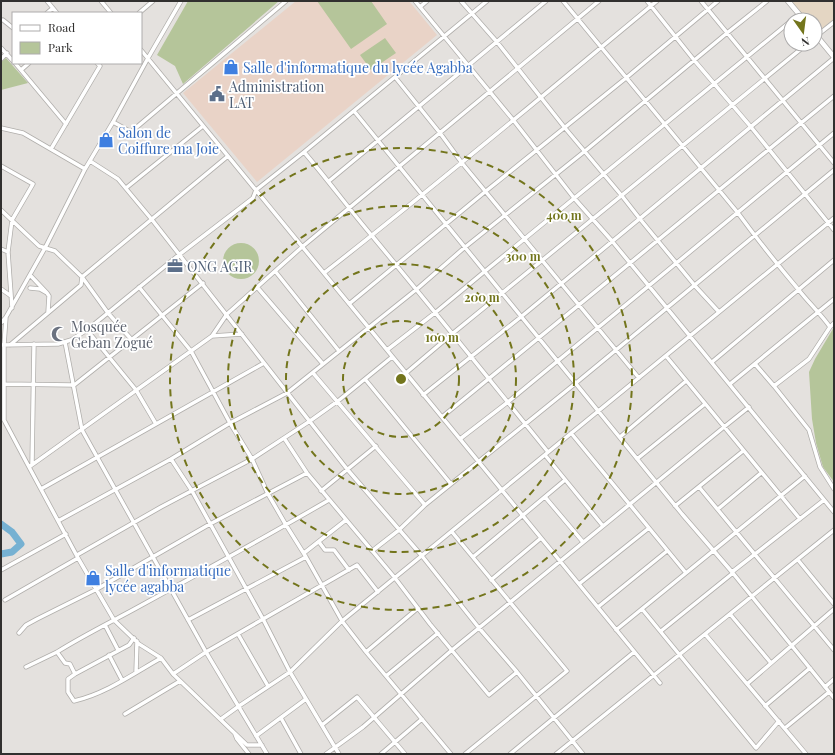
<svg xmlns="http://www.w3.org/2000/svg" width="835" height="755" font-family="'Playfair Display',serif">
  <style>
    .commercial { fill: #e4d6c3 }
    .education { fill: #e9d3c7 }
    .green { fill: #b5c59a }
    .lines { fill: none; stroke-linecap: round; stroke-linejoin: round }
    .river { stroke: #76b1d2; stroke-width: 7 }
    .street-casing { stroke: #b0aeab; stroke-width: 5 }
    .secondary-casing { stroke: #b0aeab; stroke-width: 6 }
    .street { stroke: #fff; stroke-width: 3.5 }
    .secondary { stroke: #fff; stroke-width: 4.5 }
    .ring { fill: none; stroke: #73751c; stroke-width: 2; stroke-dasharray: 7 5 }
    .labels { text-anchor: middle; dominant-baseline: central; stroke-width: 3.5; stroke-linejoin: round; paint-order: stroke }
    .shop-label { font-size: 14px; fill: #366cbe; stroke: #fff; text-anchor: start }
    .service-label { font-size: 14px; fill: #4e5e75; stroke: #fff; text-anchor: start }
    .worship-label { font-size: 14px; fill: #5b616d; stroke: #fff; text-anchor: start }
    .centre { fill: #73751c; stroke: #fff; stroke-width: 2 }
    .ring-label { font-size: 12px; text-anchor: middle; font-weight: bold; fill: #73751c; stroke: #fff; stroke-width: 3.5; stroke-linejoin: round; paint-order: stroke }
  </style>
  <rect width="100%" height="100%" fill="#e4e1de"/>
  <!-- commercial -->
  <path class="commercial" d="M 790,1 L 834,1 L 834,19 L 817,33 L 815,30 L 815,20 L 806,20 Z"/>
  <!-- education -->
  <path class="education" d="M 296,1 L 409,1 L 437,35 L 257,182 L 183,93 Z"/>
  <!-- green -->
  <path class="green" d="M 188,1 L 279,1 L 183,84 L 175,66 L 157,55 Z
    M 317,1 L 371,1 L 387,24 L 351,49 Z
    M 385,38 L 396,53 L 371,70 L 360,55 Z
    M 6,58 L 28,83 L 1,90 L 1,62 Z
    M223 261a18 18 0 1 1 36 0a18 18 0 1 1-36 0Z
    M 834,327 L 834,482 L 823,467 L 816,443 L 812,419 L 809,372 L 815,359 Z"/>
  <g class="lines">
    <!-- river -->
    <path class="river" d="M 1,524 L 12,532 L 21,544 L 12,552 L 1,554"/>
    <defs>
      <path id="street" d="M 47,1 L 57,13
        M 101,1 L 111,13
        M 415,1 L 514,121 L 574,198 L 612,241 L 834,512
        M 461,1 L 497,42 L 565,128 L 622,196 L 640,219 L 696,287 L 719,312
        M 563,1 L 738,213 C 757,239 777,264 798,289 C 808,302 820,313 830,327
        M 647,1 L 694,60 L 751,127 L 834,230
        M 701,1 L 834,163
        M 420,7 L 427,1
        M 47,13 L 53,8
        M 139,13 L 153,1
        M 3,20 L 13,28
        M 792,20 L 799,14
        M 815,37 L 834,22
        M 1,48 L 13,61
        M 141,50 L 660,683
        M 1,59 L 7,53
        M 15,63 L 66,124
        M 21,70 L 29,63
        M 395,77 L 440,133 L 462,163 L 639,378
        M 354,111 L 682,514 L 732,572 L 834,698
        M 113,122 L 131,132 L 286,1
        M 1,128 L 23,133 L 85,169
        M 51,149 L 100,66 L 97,63
        M 304,152 C 328,180 349,209 373,237 C 432,308 490,380 548,452
        M 90,161 L 118,179 L 153,221 L 347,469 L 422,556 L 479,628 L 517,672 L 583,754
        M 1,166 L 33,184 L 12,220 L 8,252 L 12,308
        M 329,181 L 546,1
        M 126,188 L 203,126
        M 1,210 L 39,246 L 55,251 L 82,277 L 108,313 L 131,339
        M 1,249 L 8,252
        M 275,271 L 339,351
        M 324,273 C 437,185 546,93 657,1
        M 139,287 L 191,351 L 230,423 L 252,459 L 268,494 L 286,525 L 306,557 L 342,621 L 366,652 L 451,754
        M 257,287 L 323,364
        M 30,288 L 40,289 L 47,293 L 30,275
        M 1,289 L 11,296
        M 47,293 L 49,296 L 48,312
        M 349,304 L 486,191 L 626,78 L 718,1
        M 1,323 L 6,317
        M 87,330 L 136,390 L 156,424
        M 212,336 L 242,334
        M 65,342 L 82,430 L 206,652 L 267,754
        M 1,345 L 58,344 L 71,340 L 87,330 L 180,254 L 253,198 L 256,190 L 304,152 L 487,1
        M 10,345 L 81,285 L 82,277 L 228,156
        M 387,350 L 436,312 L 484,272 L 791,21
        M 666,356 L 800,519
        M 712,362 L 834,260
        M 755,364 L 774,386 L 809,430 L 820,467 L 834,489
        M 313,373 L 425,505
        M 406,373 L 452,334 L 807,44
        M 365,379 L 451,484
        M 4,384 L 73,385
        M 730,384 L 834,299
        M 73,386 L 203,283
        M 774,386 L 809,359 L 830,327 L 834,323
        M 423,395 L 522,316 L 834,58
        M 442,417 L 834,96
        M 571,433 L 686,573
        M 620,437 L 686,381
        M 284,438 L 307,473 L 395,578 L 430,624 L 489,695 L 517,672
        M 460,439 L 508,402 L 834,133
        M 545,455 L 603,526
        M 171,459 L 192,491 L 263,619 L 290,672 L 339,754
        M 637,459 L 705,404
        M 32,464 L 34,344
        M 29,467 L 4,420 L 4,345 L 6,317 L 45,248 L 85,169 L 113,122 L 148,58 L 181,1
        M 699,487 L 834,650
        M 41,489 L 264,363
        M 321,491 L 376,446
        M 545,497 L 583,542
        M 675,506 L 743,451
        M 718,509 L 761,473
        M 58,521 L 171,459 L 230,423 L 287,393 L 417,289 L 464,248 L 585,151 L 727,33 L 767,1
        M 452,532 L 567,671 L 465,754
        M 319,542 L 325,550 L 334,550 L 349,570
        M 372,551 L 399,530 L 425,505 L 576,383 L 834,170
        M 304,553 L 346,520
        M 77,555 L 161,507 L 252,459 L 310,421 L 338,401 L 392,357
        M 473,557 L 565,480
        M 798,560 L 834,604
        M 1,570 L 66,534
        M 732,572 L 824,500
        M 491,580 L 541,538
        M 579,584 L 649,528
        M 5,600 L 78,558
        M 598,607 L 667,551
        M 642,609 L 756,748 L 779,721
        M 730,614 L 771,663
        M 188,620 L 306,557
        M 105,625 L 118,650
        M 616,630 L 805,476
        M 661,631 L 733,573
        M 19,633 L 26,625 L 37,619 L 97,589 L 210,524 L 307,473
        M 238,634 L 268,686
        M 705,634 L 806,754
        M 134,638 L 129,645 L 75,674 L 68,679 L 68,692 L 74,701 C 105,694 133,674 161,658
        M 366,652 L 418,608
        M 109,655 L 122,680
        M 26,667 L 57,652
        M 136,672 L 137,641
        M 75,674 L 70,664 L 65,663 L 57,652 C 84,635 113,621 140,606 C 204,571 267,536 329,500
        M 173,674 L 206,652 L 357,565 L 378,592
        M 386,676 L 438,633
        M 747,684 L 834,609
        M 825,687 L 834,679
        M 765,706 L 810,668
        M 125,714 L 180,681
        M 281,718 L 301,754
        M 221,719 L 239,706 L 290,672 L 342,621 L 834,218
        M 322,725 L 357,697 L 405,754
        M 785,728 L 829,692
        M 235,734 L 237,739 L 249,754
        M 256,736 L 306,699
        M 262,745 L 247,745 L 173,674 L 161,658 L 139,644 L 114,620 L 78,558 L 29,467 L 212,336 L 227,314 L 302,247 L 599,1
        M 326,754 L 363,727 L 452,650 L 724,427 L 749,407
        M 381,754 L 422,719
        M 510,754 L 634,652
        M 556,754 L 834,530"/>
      <path id="secondary" d="M 788,1 L 804,20
        M 815,34 L 834,57"/>
    </defs>
    <!-- street casing -->
    <use href="#street" class="street-casing"/>
    <!-- secondary casing -->
    <use href="#secondary" class="secondary-casing"/>
    <!-- street -->
    <use href="#street" class="street"/>
    <!-- secondary -->
    <use href="#secondary" class="secondary"/>
  </g>
  <!-- distance rings -->
  <g class="ring">
    <circle cx="401" cy="379" r="58"/>
    <circle cx="401" cy="379" r="115"/>
    <circle cx="401" cy="379" r="173"/>
    <circle cx="401" cy="379" r="231"/>
  </g>
  <!-- icons -->
  <defs>
    <symbol id="shop-bare" viewBox="-9 -9 18 18"><path d="M-5-2.5h2.3a2.7 3.5 0 0 1 5.4 0H5L5.5 6h-11ZM-1.5-2.5h3a1.5 2.3 0 0 0-3 0Z" fill="#3f7fe0" stroke="#fff" stroke-width="2.5" paint-order="stroke"/></symbol>
    <symbol id="civic-bare" viewBox="-9 -9 18 18"><path d="M-.6-6.5H3V-4.5H.6V-3L4-1V1h2V6H-6V1h2V-1L-.6-3ZM-1.2 2.5V6h2.4V2.5Z" fill="#5c6f8a" stroke="#fff" stroke-width="2.5" paint-order="stroke"/></symbol>
    <symbol id="office-bare" viewBox="-9 -9 18 18"><path d="M-6-3h4V-5.5h4V-3h4V5H-6ZM-1-4.5V-3h2v-1.5ZM-6 0V1H6V0Z" fill="#5c6f8a" stroke="#fff" stroke-width="2.5" paint-order="stroke"/></symbol>
    <symbol id="mosque-bare" viewBox="-9 -9 18 18"><path d="M3.5-4.9A6 6 0 1 0 3.5 4.9A5 5 0 1 1 3.5-4.9Z" fill="#6b7280" stroke="#fff" stroke-width="2.5" paint-order="stroke"/></symbol>
  </defs>
  <g fill-rule="evenodd">
    <use href="#shop-bare" x="220" y="56" width="22" height="22"/>
    <use href="#civic-bare" x="206" y="83" width="22" height="22"/>
    <use href="#shop-bare" x="95" y="129" width="22" height="22"/>
    <use href="#office-bare" x="164" y="255" width="22" height="22"/>
    <use href="#mosque-bare" x="48" y="323" width="22" height="22"/>
    <use href="#shop-bare" x="82" y="567" width="22" height="22"/>
  </g>
  <g class="labels">
    <!-- shop labels -->
    <g class="shop-label">
      <text x="243" y="67">Salle d'informatique du lycée Agabba</text>
      <text x="118" y="132">Salon de<tspan x="118" dy="16">Coiffure ma Joie</tspan></text>
      <text x="105" y="570">Salle d'informatique<tspan x="105" dy="16">lycée agabba</tspan></text>
    </g>
    <!-- service labels -->
    <g class="service-label">
      <text x="229" y="86">Administration<tspan x="229" dy="16">LAT</tspan></text>
      <text x="187" y="266">ONG AGIR</text>
    </g>
    <!-- worship labels -->
    <g class="worship-label">
      <text x="71" y="326">Mosquée<tspan x="71" dy="16">Geban Zogué</tspan></text>
    </g>
  </g>
  <circle cx="401" cy="379" r="6" class="centre"/>
  <g class="ring-label">
    <text x="564" y="220">400 m</text>
    <text x="523" y="261">300 m</text>
    <text x="482" y="302">200 m</text>
    <text x="442" y="342">100 m</text>
  </g>
  <!-- border -->
  <rect width="835" height="755" fill="none" stroke="#31302f" stroke-width="4"/>
  <!-- legend -->
  <rect x="12" y="12" width="130" height="52" fill="#ffffff" stroke="#adacac"/>
  <rect x="20" y="25" width="20" height="6" fill="#ffffff" stroke="#adacac"/>
  <text x="48" y="32" font-size="12" fill="#31302f">Road</text>
  <rect x="20" y="42" width="20" height="12" fill="#b5c59a" stroke="#adacac"/>
  <text x="48" y="52" font-size="12" fill="#31302f">Park</text>
  <!-- north arrow -->
  <g transform="translate(803 32) rotate(166)"><circle r="19" fill="#ffffff" stroke="#adacac"/>
  <path d="M0-3L7 15L0 10L-7 15Z" fill="#73751c"/>
  <text y="-6" font-size="11" font-weight="bold" text-anchor="middle" fill="#31302f">N</text>
  </g>
</svg>
